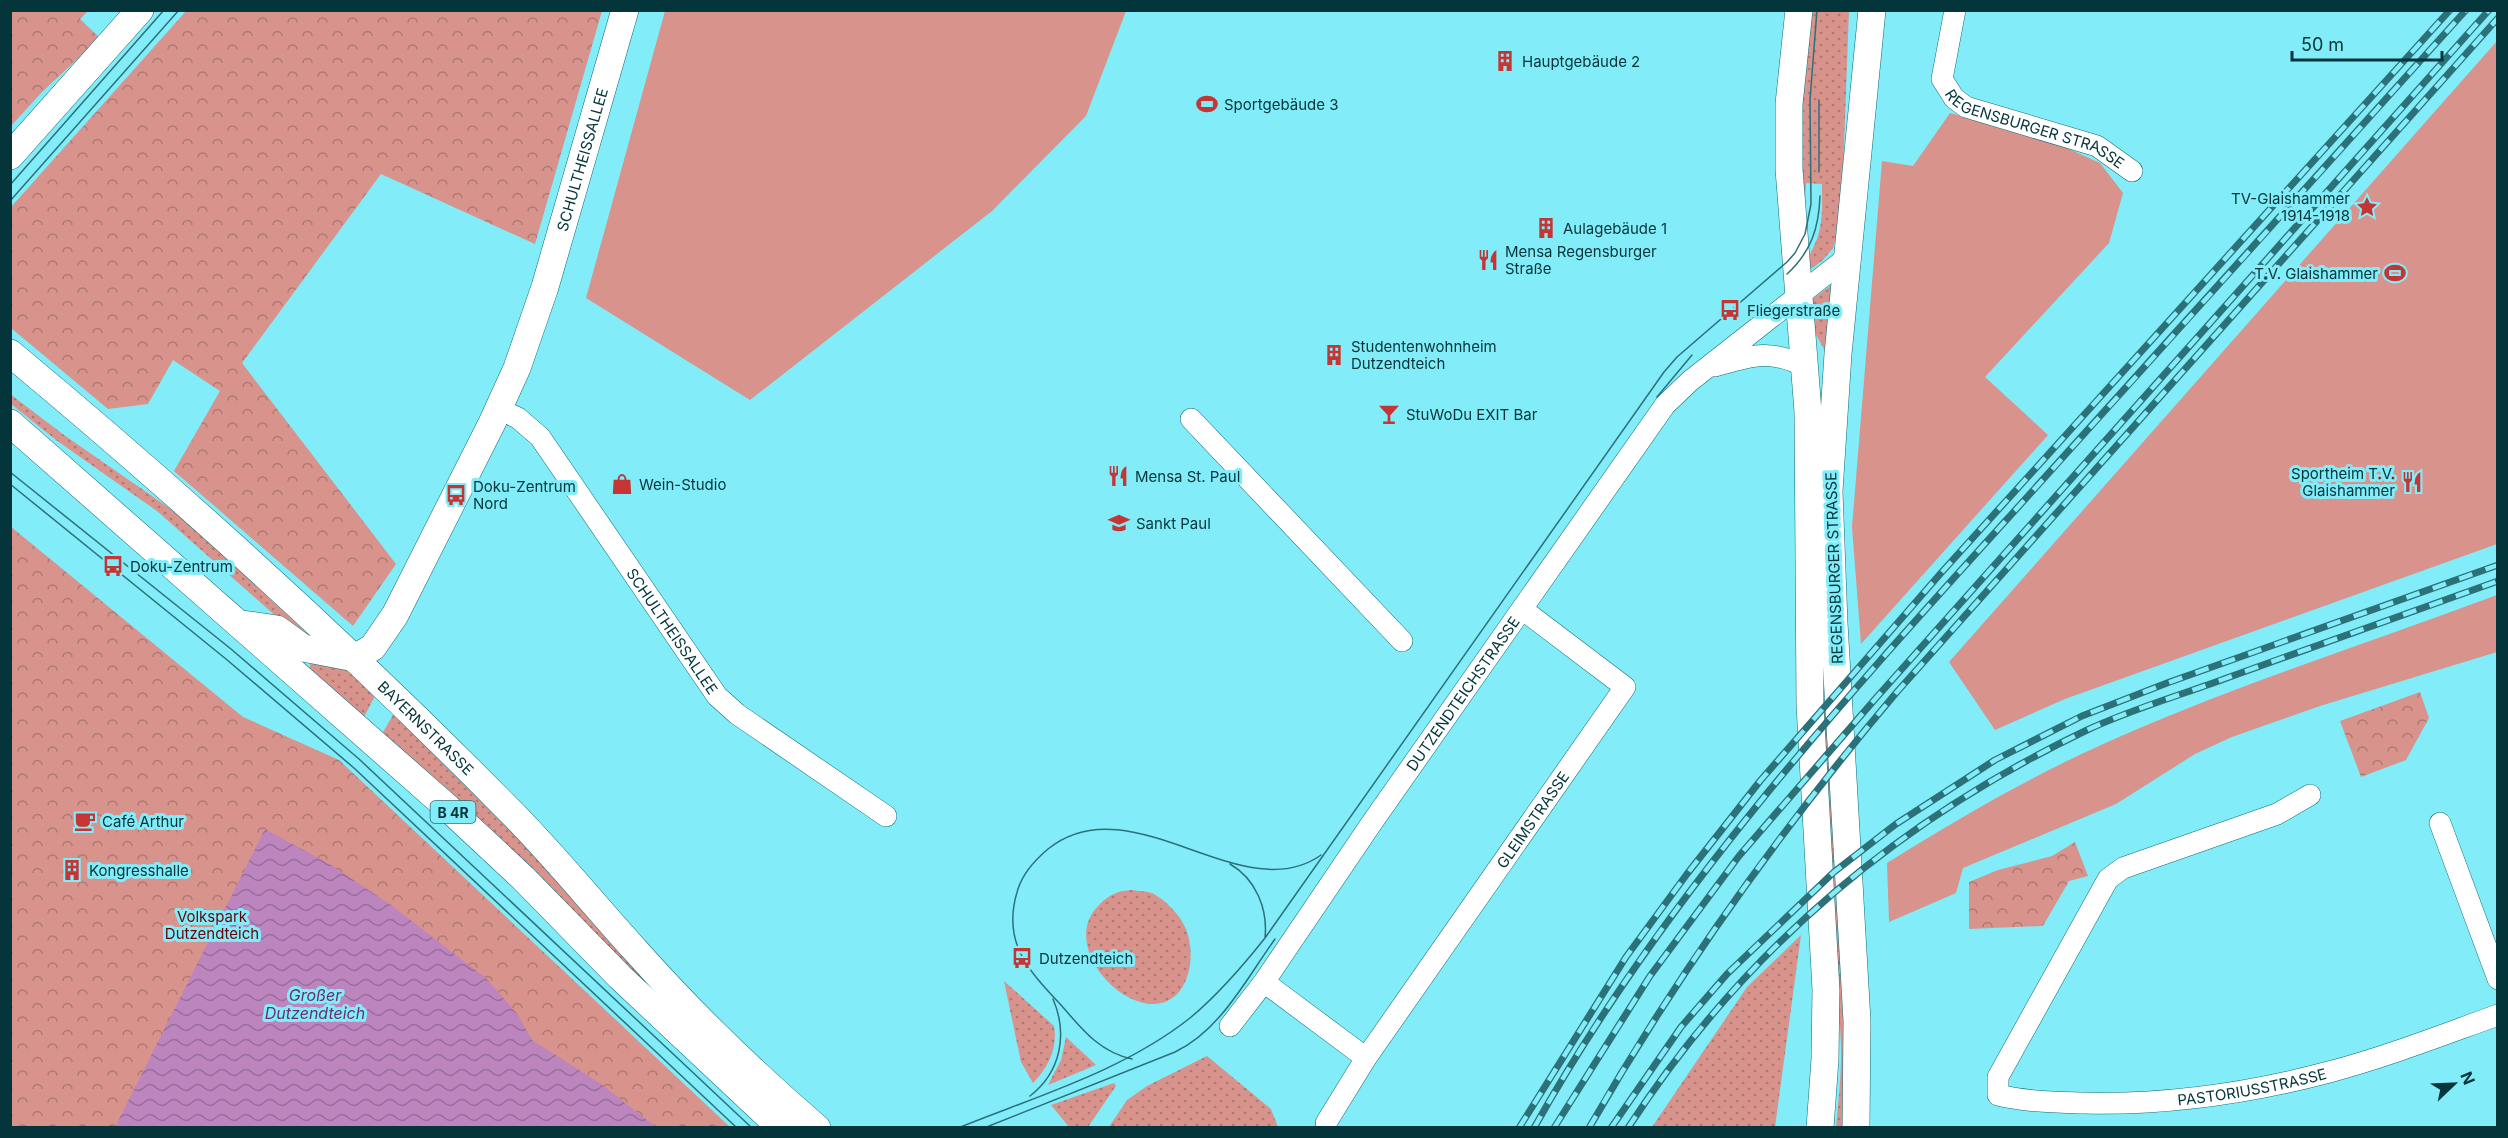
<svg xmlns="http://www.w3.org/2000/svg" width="2508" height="1138" font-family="Inter,sans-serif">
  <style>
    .grass { fill: url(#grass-dots) }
    .park { fill: url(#park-crowns) }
    .garden { fill: #d8938c }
    .water { fill: url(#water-waves) }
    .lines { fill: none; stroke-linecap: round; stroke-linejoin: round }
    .minor-casing { stroke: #0e6c76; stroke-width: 22 }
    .major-casing { stroke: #0e6c76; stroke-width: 28 }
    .minor { stroke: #fff; stroke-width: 21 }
    .major { stroke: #fff; stroke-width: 27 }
    .tram { stroke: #2c7078; stroke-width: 1.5 }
    .rail-casing { stroke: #2c7078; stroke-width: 7 }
    .rail { stroke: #82ecf9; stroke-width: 4.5; stroke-dasharray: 14; stroke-linecap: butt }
    .labels { text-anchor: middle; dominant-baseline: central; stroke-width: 6; stroke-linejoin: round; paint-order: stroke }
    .shield { fill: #82ecf9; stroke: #296c73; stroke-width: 1.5 }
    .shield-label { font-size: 14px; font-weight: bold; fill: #03353a }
    .poi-label { font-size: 15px; fill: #03353a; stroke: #82ecf9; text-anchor: start }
    .street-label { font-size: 15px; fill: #03353a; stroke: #82ecf9 }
    .park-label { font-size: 15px; fill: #69030b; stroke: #82ecf9 }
    .water-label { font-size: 16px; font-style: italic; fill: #6e2c71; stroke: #82ecf9 }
  </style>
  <defs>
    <pattern id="grass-dots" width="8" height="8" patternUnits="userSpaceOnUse" patternTransform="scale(1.5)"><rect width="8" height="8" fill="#d8938c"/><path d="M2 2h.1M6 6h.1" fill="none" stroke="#ad7973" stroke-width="1.8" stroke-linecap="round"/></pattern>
    <pattern id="park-crowns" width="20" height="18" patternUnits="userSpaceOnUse" patternTransform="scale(1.5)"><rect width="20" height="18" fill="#d8938c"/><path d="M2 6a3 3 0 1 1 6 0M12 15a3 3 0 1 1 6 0" fill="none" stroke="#ad7973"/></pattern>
    <pattern id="water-waves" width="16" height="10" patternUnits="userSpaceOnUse" patternTransform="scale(1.5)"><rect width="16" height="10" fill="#bc85bd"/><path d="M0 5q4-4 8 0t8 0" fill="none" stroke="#976e9b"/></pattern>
  </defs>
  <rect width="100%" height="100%" fill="#82ecf9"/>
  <!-- grass -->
  <path class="grass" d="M 1808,11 L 1849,11 L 1843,171 L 1837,234 L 1833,248 L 1823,260 L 1807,272 C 1805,257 1816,247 1819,232 C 1823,217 1822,200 1822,184 L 1806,183 L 1805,202 L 1800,203 L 1800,96 Z
    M 1833,284 L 1827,349 L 1824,349 L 1811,326 L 1810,301 Z
    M 10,394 L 64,435 L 188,521 L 311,636 L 294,632 L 157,511 L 56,440 L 11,404 Z
    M 311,662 L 347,662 L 378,690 L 364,717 L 309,669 Z
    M 1830,704 L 1847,1031 L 1845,1127 L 1836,1127 C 1840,1086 1844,1051 1838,1010 L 1819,705 Z
    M 397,708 L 723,1056 L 382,734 Z
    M 1131,890 C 1138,891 1148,891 1154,894 C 1166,901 1179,914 1185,927 C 1197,952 1191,1001 1156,1004 C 1115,1007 1061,942 1099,905 C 1109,895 1117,891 1131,890 Z
    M 1801,935 L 1775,1127 L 1652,1127 L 1747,987 Z
    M 1004,981 L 1054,1026 C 1058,1048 1048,1068 1033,1083 L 1021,1062 Z
    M 1066,1037 L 1096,1065 L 1048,1085 L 1061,1060 Z
    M 1207,1056 L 1271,1109 L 1278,1127 L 1109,1127 L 1127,1100 L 1147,1086 Z
    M 1114,1083 L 1116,1086 L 1088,1127 L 1069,1127 L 1051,1105 Z"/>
  <!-- park -->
  <path class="park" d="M 187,10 L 602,11 L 535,244 L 381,174 L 242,363 L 396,564 L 353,626 L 174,471 L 220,391 L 173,360 L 148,404 L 108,409 L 11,328 L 11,207 Z
    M 11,11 L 88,11 L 80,19 L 100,38 L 41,93 L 11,126 Z
    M 10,526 L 243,717 L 339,760 L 730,1127 L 11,1127 Z
    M 2420,692 L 2429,718 L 2406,760 L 2361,777 L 2340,721 Z
    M 2075,842 L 2088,876 L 2069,881 L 2043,926 L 1969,929 L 1969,882 L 1998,870 L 2052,856 Z"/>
  <!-- garden -->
  <path class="garden" d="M 665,11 L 665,10 L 1126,11 L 1086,116 L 992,211 L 750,400 L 586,298 Z
    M 2497,41 L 2497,544 L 2065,699 L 1995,730 L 1949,662 Z
    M 1950,113 L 2049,140 L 2100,163 L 2123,193 L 2109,243 L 1985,377 L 2048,435 L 1861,644 L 1852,527 L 1882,161 L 1913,166 Z
    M 2497,595 L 2497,652 L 2320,706 L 2232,737 L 2195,754 L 2116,804 L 1963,868 L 1956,893 L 1889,922 L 1887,863 C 1962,816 2038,772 2119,737 C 2242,683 2371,642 2497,595 Z"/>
  <!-- water -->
  <path class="water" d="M 265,829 L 331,865 L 391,905 L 487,979 L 518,1015 L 532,1040 L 601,1084 L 656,1127 L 115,1127 Z"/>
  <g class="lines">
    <defs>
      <g id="minor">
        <path id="s1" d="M 1955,10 L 1942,79 L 1954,98 L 1966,107 L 2097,146 L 2132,171"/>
        <path d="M 1715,366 C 1753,355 1768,349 1805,366"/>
        <path id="s2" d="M 499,409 L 518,418 L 540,437 L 717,696 L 737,714 L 886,816"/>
        <path d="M 1191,419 L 1402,641"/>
        <path id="s3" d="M 2310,795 L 2277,814 L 2123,868 L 2108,879 L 1998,1077 L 1998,1095 C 2027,1102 2055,1102 2084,1103 C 2166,1105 2250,1093 2329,1072 C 2386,1057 2442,1035 2498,1015"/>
        <path d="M 2440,823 L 2498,979"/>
        <path id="s4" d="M 1264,982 L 1366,1058 L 1625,687 L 1522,609"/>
        <path id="s5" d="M 1230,1026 L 1264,982 L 1371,824 L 1665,405 L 1690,381 L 1849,256"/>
        <path d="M 1326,1123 L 1366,1058"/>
      </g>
      <g id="major">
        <path d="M 1799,10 L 1789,104 L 1789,169 L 1808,412 L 1810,705 L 1826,990 L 1825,1059 L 1820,1128"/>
        <path d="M 10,156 L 140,10"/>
        <path id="s6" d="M 10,353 C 182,496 347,646 504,805 C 551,851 592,903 636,951 C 692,1014 753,1073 817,1128"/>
        <path d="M 10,423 L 448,808 L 522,877 L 620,977 L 781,1128"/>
        <path d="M 242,624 L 277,629 L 303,648 L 355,658"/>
        <path id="s7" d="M 355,658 L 373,647 L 395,615 L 492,423 L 517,368 L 545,287 L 625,10"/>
        <path d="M 1856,1128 L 1857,1021 L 1834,623 L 1829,491 L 1838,354 L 1872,10"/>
      </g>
    </defs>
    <!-- minor casing -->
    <use href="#minor" class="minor-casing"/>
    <!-- major casing -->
    <use href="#major" class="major-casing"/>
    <!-- minor -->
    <use href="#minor" class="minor"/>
    <!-- major -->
    <use href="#major" class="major"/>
    <!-- tram -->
    <path class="tram" d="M 1819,100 L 1819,172
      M 10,185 L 164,10
      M 10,201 L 179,10
      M 1787,274 C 1811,252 1819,228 1820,196
      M 1657,397 L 1692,355
      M 10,472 L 231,649 L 359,759 L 752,1128
      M 10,484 L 226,659 L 354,768 L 737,1128
      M 1230,864 C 1256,879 1268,909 1265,938
      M 1132,1059 C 1099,1052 1081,1028 1061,1005 C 1027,969 1001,941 1018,889 C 1023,873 1035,860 1048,849 C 1131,782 1243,911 1321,855
      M 1030,1096 C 1061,1072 1068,1034 1053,999
      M 958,1128 C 1037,1096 1123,1071 1190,1018 C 1219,994 1242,967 1265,938 L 1664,372 L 1677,357 L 1787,262 L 1795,253 L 1805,234 L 1811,204 L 1810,100 L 1817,10
      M 984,1128 L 1175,1052 C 1221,1030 1246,979 1275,939"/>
    <defs>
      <path id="rail" d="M 1519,1128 L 1626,957 L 1687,874 L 1760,781 L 1941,573 L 2450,10
        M 1534,1128 C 1661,901 1836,708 2010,516 C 2162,348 2314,179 2466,10
        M 1554,1128 L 1650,976 L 1739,856 L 1876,698 L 2489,10
        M 1589,1128 C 1678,973 1781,829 1896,693 L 2498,18
        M 1611,1128 L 1681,1027 L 1727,974 L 1834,872 L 1896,824 L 1995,760 L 2082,716 L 2167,683 L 2498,565
        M 1628,1128 C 1742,952 1897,821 2085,731 C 2129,710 2178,696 2224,679 C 2315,646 2406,614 2498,581"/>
    </defs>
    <!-- rail casing -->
    <use href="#rail" class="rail-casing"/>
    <!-- rail -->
    <use href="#rail" class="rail"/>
  </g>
  <!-- icons -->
  <defs>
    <symbol id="building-bare" viewBox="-9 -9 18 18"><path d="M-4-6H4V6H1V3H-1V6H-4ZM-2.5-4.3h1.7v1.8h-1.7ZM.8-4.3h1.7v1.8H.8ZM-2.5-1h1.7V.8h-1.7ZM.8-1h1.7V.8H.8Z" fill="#c43534" stroke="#82ecf9" stroke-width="2.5" paint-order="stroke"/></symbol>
    <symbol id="stadium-bare" viewBox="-9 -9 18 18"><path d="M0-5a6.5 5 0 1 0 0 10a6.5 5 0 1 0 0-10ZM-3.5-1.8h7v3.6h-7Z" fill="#c43534" stroke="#82ecf9" stroke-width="2.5" paint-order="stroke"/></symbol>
    <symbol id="sight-bare" viewBox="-9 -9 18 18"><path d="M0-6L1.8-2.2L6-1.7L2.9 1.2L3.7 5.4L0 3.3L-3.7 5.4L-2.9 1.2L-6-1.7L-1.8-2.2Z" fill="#c43534" stroke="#82ecf9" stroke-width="2.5" paint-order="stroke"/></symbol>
    <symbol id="restaurant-bare" viewBox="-9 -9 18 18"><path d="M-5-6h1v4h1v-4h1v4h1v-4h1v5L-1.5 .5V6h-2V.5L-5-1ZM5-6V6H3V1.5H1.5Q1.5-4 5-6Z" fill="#c43534" stroke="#82ecf9" stroke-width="2.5" paint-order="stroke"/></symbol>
    <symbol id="bus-bare" viewBox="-9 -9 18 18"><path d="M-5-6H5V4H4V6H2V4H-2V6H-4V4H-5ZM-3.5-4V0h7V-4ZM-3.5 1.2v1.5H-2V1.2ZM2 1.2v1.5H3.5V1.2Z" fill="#c43534" stroke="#82ecf9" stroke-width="2.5" paint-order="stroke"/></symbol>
    <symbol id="bar-bare" viewBox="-9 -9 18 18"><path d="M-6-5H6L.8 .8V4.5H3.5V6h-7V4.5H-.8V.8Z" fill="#c43534" stroke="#82ecf9" stroke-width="2.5" paint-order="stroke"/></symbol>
    <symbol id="shop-bare" viewBox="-9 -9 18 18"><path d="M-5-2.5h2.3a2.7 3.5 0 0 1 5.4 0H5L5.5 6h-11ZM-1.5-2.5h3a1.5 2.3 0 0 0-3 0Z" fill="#c43534" stroke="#82ecf9" stroke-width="2.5" paint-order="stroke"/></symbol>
    <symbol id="university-bare" viewBox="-9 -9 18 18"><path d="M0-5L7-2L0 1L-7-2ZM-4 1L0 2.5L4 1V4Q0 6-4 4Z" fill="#c43534" stroke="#82ecf9" stroke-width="2.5" paint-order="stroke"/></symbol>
    <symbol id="cafe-bare" viewBox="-9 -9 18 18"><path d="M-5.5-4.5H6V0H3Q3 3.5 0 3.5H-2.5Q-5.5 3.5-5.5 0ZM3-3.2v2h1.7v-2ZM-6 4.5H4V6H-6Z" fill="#c43534" stroke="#82ecf9" stroke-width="2.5" paint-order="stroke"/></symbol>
  </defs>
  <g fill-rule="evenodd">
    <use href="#building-bare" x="1490" y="46" width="30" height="30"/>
    <use href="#stadium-bare" x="1192" y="89" width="30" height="30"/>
    <use href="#sight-bare" x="2352" y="192" width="30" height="30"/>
    <use href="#building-bare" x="1531" y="213" width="30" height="30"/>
    <use href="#restaurant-bare" x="1473" y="245" width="30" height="30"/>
    <use href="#stadium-bare" x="2380" y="258" width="30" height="30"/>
    <use href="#bus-bare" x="1715" y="295" width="30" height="30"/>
    <use href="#building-bare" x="1319" y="340" width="30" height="30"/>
    <use href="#bar-bare" x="1374" y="399" width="30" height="30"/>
    <use href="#restaurant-bare" x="1103" y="461" width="30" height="30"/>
    <use href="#restaurant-bare" x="2397" y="467" width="30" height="30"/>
    <use href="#shop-bare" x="607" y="469" width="30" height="30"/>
    <use href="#bus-bare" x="441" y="480" width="30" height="30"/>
    <use href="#university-bare" x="1104" y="508" width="30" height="30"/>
    <use href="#bus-bare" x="98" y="551" width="30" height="30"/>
    <use href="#cafe-bare" x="70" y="806" width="30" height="30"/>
    <use href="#building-bare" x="57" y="855" width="30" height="30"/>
    <use href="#bus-bare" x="1007" y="943" width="30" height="30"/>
  </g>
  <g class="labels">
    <!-- shield labels -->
    <rect class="shield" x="430.5" y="801" width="45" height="22" rx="4.5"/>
    <g class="shield-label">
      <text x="453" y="812">B 4R</text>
    </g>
    <!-- poi labels -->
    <g class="poi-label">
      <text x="1522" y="61">Hauptgebäude 2</text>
      <text x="1224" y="104">Sportgebäude 3</text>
      <text x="2350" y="198" text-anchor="end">TV-Glaishammer<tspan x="2350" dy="17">1914-1918</tspan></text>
      <text x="1563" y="228">Aulagebäude 1</text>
      <text x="1505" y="251">Mensa Regensburger<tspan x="1505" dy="17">Straße</tspan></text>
      <text x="2378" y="273" text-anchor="end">T.V. Glaishammer</text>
      <text x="1747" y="310">Fliegerstraße</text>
      <text x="1351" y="346">Studentenwohnheim<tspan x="1351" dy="17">Dutzendteich</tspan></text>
      <text x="1406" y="414">StuWoDu EXIT Bar</text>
      <text x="2395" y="473" text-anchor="end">Sportheim T.V.<tspan x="2395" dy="17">Glaishammer</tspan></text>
      <text x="1135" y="476">Mensa St. Paul</text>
      <text x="639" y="484">Wein-Studio</text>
      <text x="473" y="486">Doku-Zentrum<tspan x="473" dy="17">Nord</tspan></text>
      <text x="1136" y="523">Sankt Paul</text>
      <text x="130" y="566">Doku-Zentrum</text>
      <text x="102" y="821">Café Arthur</text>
      <text x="89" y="870">Kongresshalle</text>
      <text x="1039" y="958">Dutzendteich</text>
    </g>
    <!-- street labels -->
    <g class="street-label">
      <text stroke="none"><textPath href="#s1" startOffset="180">REGENSBURGER STRASSE</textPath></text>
      <text stroke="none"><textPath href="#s7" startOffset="554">SCHULTHEISSALLEE</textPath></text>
      <text transform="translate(1834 568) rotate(-92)">REGENSBURGER STRASSE</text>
      <text stroke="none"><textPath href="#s2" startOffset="285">SCHULTHEISSALLEE</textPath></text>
      <text stroke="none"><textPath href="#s5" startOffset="406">DUTZENDTEICHSTRASSE</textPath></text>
      <text stroke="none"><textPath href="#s6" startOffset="560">BAYERNSTRASSE</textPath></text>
      <text stroke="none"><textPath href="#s4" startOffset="418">GLEIMSTRASSE</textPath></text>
      <text stroke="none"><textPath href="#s3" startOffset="720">PASTORIUSSTRASSE</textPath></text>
    </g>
    <!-- park labels -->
    <g class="park-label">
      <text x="212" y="916">Volkspark<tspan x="212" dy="17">Dutzendteich</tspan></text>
    </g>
    <!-- water labels -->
    <g class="water-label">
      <text x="315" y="995">Großer<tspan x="315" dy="18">Dutzendteich</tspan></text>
    </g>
  </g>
  <!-- border -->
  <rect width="2508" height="1138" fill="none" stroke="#03353a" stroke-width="24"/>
  <!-- north arrow -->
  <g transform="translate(2454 1084) rotate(67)" stroke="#82ecf9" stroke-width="4.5" paint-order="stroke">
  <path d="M0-4.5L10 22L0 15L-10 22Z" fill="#03353a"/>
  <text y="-9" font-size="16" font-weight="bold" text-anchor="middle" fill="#03353a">N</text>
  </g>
  <!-- scale -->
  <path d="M2292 51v9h150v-9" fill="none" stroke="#03353a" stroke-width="3"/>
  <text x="2301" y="51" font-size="18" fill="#03353a" stroke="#82ecf9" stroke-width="4.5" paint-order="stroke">50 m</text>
</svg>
